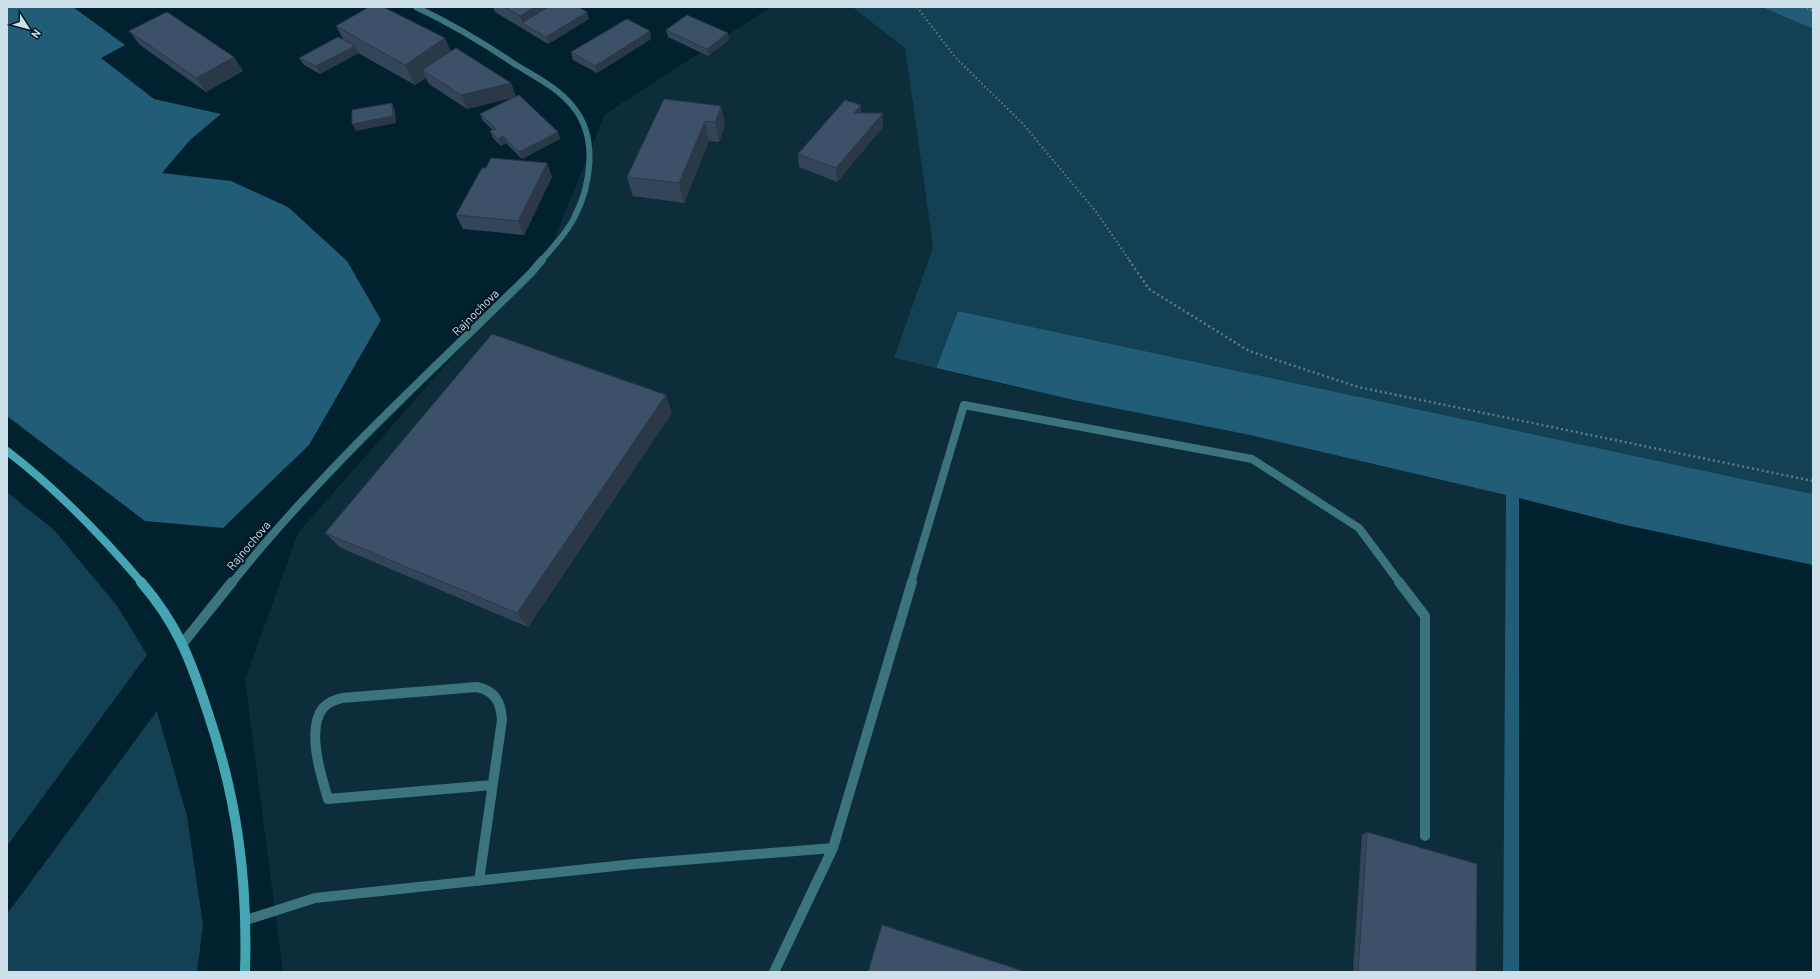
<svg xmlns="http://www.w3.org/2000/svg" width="1820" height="979" font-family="Barlow,sans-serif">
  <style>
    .built { fill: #0e2d3b }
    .green { fill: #144054 }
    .forest { fill: #215d77 }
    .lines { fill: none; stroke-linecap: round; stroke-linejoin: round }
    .path-far1 { stroke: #607a86; stroke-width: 2; stroke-dasharray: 1.5 2.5; stroke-linecap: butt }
    .path { stroke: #607a86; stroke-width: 2.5; stroke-dasharray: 2 3; stroke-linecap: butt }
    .service-far1 { stroke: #3b747c; stroke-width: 8 }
    .service { stroke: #3b747c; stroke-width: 10 }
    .minor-far2 { stroke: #3b747c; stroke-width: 6 }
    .minor-far1 { stroke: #3b747c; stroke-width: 8 }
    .minor { stroke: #3b747c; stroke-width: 10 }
    .secondary-far1 { stroke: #45a5b3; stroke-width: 8 }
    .secondary { stroke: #45a5b3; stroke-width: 10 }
    .wall { fill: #344559 }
    .shaded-wall { fill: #2a3848 }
    .building { fill: #3c5067; stroke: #2a3848 }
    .labels { text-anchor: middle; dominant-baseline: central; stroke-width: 4; stroke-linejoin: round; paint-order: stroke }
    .street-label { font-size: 12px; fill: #cddfe9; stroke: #011722 }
  </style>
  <rect width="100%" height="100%" fill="#01212f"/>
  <!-- built -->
  <path class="built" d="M 771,7 L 852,7 L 905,48 L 933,247 L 894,358 L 1010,386 L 1250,435 L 1506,495 L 1503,972 L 283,972 L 245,680 L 298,533 L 552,244 L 605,114 Z"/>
  <!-- green -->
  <path class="green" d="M 852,7 L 1762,7 L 1813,29 L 1813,494 L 958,311 L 936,368 L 894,358 L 933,247 L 905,48 Z
    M 7,492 L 54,530 L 118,607 L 147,655 L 7,846 Z
    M 157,711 L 187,816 L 203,925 L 197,972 L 7,972 L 7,914 Z"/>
  <!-- forest -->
  <path class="forest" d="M 7,7 L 73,7 L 125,45 L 101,58 L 154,99 L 221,114 L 190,140 L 162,173 L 231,181 L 288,207 L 347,261 L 381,320 L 309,445 L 223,528 L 145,521 L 7,416 Z
    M 1762,7 L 1813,7 L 1813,29 Z
    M 958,311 L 1813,494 L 1813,565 L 1621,524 L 1519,498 L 1519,972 L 1503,972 L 1506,495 L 1250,435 L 1074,400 L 936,368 Z"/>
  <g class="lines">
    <!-- path-far1 -->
    <path class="path-far1" d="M 917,7 L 955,57 L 1023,124 L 1097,213 L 1130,261
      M 1803,7 L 1813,11"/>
    <!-- path -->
    <path class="path" d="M 1129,260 L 1149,289 L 1249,351 L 1358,387 L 1813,481"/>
    <!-- service-far1 -->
    <path class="service-far1" d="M 911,583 L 964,405 L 1252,459 L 1359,528 L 1400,583"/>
    <!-- service -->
    <path class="service" d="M 1399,582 L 1425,616 L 1425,836
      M 479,881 L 502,720 C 501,702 495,691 477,687 L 342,698 C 335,700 328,702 323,708 C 306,729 321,776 328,799 L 492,785
      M 246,920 L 315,898 L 634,864 L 833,848
      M 774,972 L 833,848 L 912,582"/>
    <!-- minor-far2 -->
    <path class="minor-far2" d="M 416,7 C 450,23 482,42 513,63 C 534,76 559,88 574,108 C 598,138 591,186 574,218 C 566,234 553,247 541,261"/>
    <!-- minor-far1 -->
    <path class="minor-far1" d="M 232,583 C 320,472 430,373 531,273 L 542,260"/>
    <!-- minor -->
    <path class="minor" d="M 183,643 L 232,582"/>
    <!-- secondary-far1 -->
    <path class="secondary-far1" d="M 7,451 C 57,489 101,535 142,583"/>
    <!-- secondary -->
    <path class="secondary" d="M 141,582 C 177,624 190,658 207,710 C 237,798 248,879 245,972"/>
  </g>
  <!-- wall -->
  <path class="wall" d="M 493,7 L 578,7 L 587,12 L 589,19 L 548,44 L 495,12 Z
    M 336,26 L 451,52 L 511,83 L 516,97 L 558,132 L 560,139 L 522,159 L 506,143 L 501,146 L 493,138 L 490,131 L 493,130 L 483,121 L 480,114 L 514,97 L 467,109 L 429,84 L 426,78 L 415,85 L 358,53 L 320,74 L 304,65 L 299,58 L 343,39 Z
    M 666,30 L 729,40 L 708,56 L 668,37 Z
    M 129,31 L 234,57 L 243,71 L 206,92 L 140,45 Z
    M 651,39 L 597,73 L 573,60 L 571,52 Z
    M 861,105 L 861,112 L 883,127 L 837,182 L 799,167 L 798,154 Z
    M 721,106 L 725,126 L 719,142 L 709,141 L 684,203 L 633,196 L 627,177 Z
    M 547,163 L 552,177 L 524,235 L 463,229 L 456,215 L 486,168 Z
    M 672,413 L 528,627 L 341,548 L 325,533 Z
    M 1367,832 L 1476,972 L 1353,972 L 1362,835 Z"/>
  <!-- shaded-wall -->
  <path class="shaded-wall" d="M 535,7 L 563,7 L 522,23 L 520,16 Z
    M 587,12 L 589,19 L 548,44 L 546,37 Z
    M 650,31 L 651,39 L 597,73 L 595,66 Z
    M 728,33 L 729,40 L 708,56 L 707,49 Z
    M 445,38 L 454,59 L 422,70 L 426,78 L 415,85 L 405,65 Z
    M 355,46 L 359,53 L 320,74 L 316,66 Z
    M 234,57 L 243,71 L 206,92 L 196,78 Z
    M 511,83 L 516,97 L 467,109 L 461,95 Z
    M 392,103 L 395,110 L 396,123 L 356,131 L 352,124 Z
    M 861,105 L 861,119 L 854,113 Z
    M 721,106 L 725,126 L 719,142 L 715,122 Z
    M 883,113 L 883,127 L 837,182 L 836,168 Z
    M 705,121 L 709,141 L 684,203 L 679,183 Z
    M 558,132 L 560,139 L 522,159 L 519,152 Z
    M 503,136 L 506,143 L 501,146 L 498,139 Z
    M 547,163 L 552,177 L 524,235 L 518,221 Z
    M 666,395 L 672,413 L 528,627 L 517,613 Z"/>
  <!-- building -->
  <path class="building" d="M 369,7 L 383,7 L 445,38 L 405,65 L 336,26 Z
    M 505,7 L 535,7 L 520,16 Z
    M 548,7 L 578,7 L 587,12 L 546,37 L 522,23 Z
    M 167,12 L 234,57 L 196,78 L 129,31 Z
    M 687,15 L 728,33 L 707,49 L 666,30 Z
    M 627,19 L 650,31 L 595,66 L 571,52 Z
    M 338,37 L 355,46 L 316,66 L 299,58 Z
    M 456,48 L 511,83 L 461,95 L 422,70 Z
    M 519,95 L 558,132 L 519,152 L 503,136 L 498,139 L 490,131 L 496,129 L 480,114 Z
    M 664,99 L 721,106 L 715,122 L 705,121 L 679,183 L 627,177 Z
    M 845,100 L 861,105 L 854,113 L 883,113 L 836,168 L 798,154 Z
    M 392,103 L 393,116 L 352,124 L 352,110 Z
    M 491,158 L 547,163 L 518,221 L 456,215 L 482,168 L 486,168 Z
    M 492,334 L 666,395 L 517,613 L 325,533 Z
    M 1367,832 L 1477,864 L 1476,972 L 1358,972 Z
    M 882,925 L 1026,972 L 868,972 Z"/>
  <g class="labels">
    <!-- street labels -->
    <g class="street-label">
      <text transform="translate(475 312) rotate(-45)">Rajnochova</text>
      <text transform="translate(248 545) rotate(-50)">Rajnochova</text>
    </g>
  </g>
  <!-- border -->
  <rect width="1820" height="979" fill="none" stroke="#cddfe9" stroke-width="16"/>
  <!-- north arrow -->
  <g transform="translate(28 28) rotate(126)" stroke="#011722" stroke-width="3" paint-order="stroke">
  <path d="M0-3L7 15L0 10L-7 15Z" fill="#cddfe9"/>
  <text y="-6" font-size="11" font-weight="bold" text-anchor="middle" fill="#cddfe9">N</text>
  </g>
</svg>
